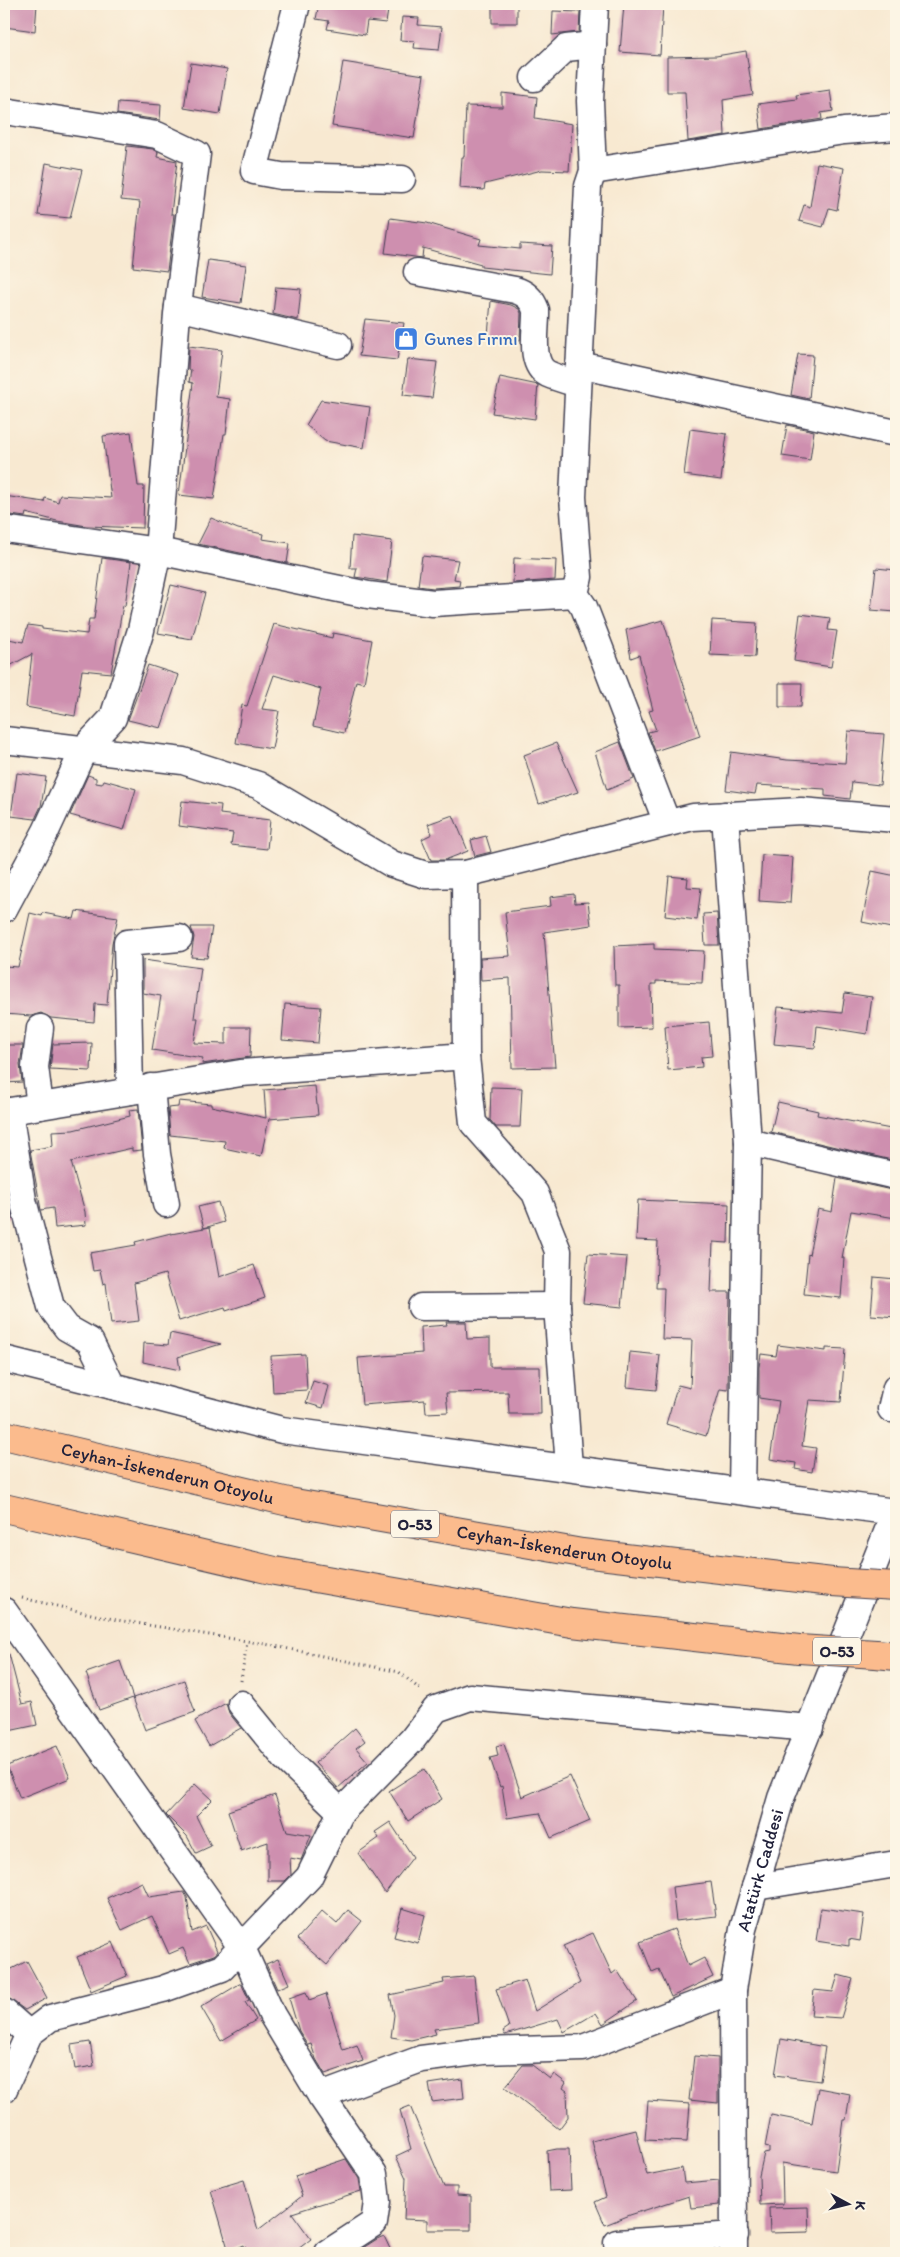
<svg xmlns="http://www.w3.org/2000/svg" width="900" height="2257" font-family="Itim,sans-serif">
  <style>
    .building { fill: #ce8faf }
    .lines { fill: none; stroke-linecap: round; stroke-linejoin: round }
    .minor-casing { stroke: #424052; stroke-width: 29 }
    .highway-casing { stroke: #424052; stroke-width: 30 }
    .path { stroke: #424052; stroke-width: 3; stroke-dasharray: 1 4; stroke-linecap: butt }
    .minor { stroke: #fff; stroke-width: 26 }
    .highway { stroke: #fbbb8d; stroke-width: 28 }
    .highway-bridge-casing { stroke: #424052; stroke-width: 30; stroke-linecap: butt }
    .highway-bridge { stroke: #fbbb8d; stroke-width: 28 }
    .labels { text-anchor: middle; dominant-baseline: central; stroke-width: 4; stroke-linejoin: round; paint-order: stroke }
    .shield { fill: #fcf5e5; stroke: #63616e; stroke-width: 1 }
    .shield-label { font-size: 16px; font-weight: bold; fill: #22223b }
    .shop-label { font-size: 18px; fill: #366cbe; stroke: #fcf5e5; text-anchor: start }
    .street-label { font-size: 18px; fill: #22223b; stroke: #fcf5e5 }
  </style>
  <rect width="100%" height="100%" fill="#fcf5e5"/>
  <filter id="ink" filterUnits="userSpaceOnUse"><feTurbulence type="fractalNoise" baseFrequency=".02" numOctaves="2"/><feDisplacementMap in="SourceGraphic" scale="10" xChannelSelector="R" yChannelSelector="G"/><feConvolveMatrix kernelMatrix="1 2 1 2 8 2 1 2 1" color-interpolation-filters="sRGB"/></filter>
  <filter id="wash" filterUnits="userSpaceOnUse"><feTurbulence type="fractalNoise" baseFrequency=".0096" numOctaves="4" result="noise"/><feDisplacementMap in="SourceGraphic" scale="20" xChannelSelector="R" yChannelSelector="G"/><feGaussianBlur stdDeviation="1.12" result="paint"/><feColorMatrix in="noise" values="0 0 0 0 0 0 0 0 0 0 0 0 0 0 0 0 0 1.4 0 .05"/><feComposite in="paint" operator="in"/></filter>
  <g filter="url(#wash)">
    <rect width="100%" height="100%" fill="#f8e9d1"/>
    <g id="blocks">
      <!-- building -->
      <path class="building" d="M 4,4 L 37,4 L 35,31 L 4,27 Z
        M 319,4 L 389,4 L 386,23 L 367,21 L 365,35 L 327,29 L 329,21 L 316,19 Z
        M 492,4 L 517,4 L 517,23 L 492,23 Z
        M 624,4 L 663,4 L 660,55 L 620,52 Z
        M 553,11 L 580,12 L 579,32 L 552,35 Z
        M 402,17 L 419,18 L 418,25 L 442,27 L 439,50 L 414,48 L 415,41 L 400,40 Z
        M 746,51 L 753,95 L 723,100 L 725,135 L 688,141 L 685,92 L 667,92 L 667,57 L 716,56 Z
        M 343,62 L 424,75 L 414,138 L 332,126 Z
        M 191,63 L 227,69 L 220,114 L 184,108 Z
        M 830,90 L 833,111 L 821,113 L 822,119 L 761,129 L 758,104 L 797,99 L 796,95 Z
        M 502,93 L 537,97 L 535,118 L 572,124 L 569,171 L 542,170 L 485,184 L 484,190 L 460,188 L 462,157 L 464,157 L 466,106 L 502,107 Z
        M 118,102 L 161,105 L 160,120 L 117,114 Z
        M 127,146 L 153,149 L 158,152 L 157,157 L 177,161 L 171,214 L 174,214 L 167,271 L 133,267 L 140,202 L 121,200 Z
        M 46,163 L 82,170 L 70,218 L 38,215 Z
        M 817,163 L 844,168 L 837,210 L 829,208 L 823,227 L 799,221 L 804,205 L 810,207 Z
        M 390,218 L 427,223 L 481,239 L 479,245 L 520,249 L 520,244 L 552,246 L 550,274 L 481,267 L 481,264 L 423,248 L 422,258 L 385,253 Z
        M 208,260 L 246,265 L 241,303 L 202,297 Z
        M 276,287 L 301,289 L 298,320 L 273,314 Z
        M 491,301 L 511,305 L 519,309 L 521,313 L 520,340 L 488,336 Z
        M 365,319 L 404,323 L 397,360 L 359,356 Z
        M 189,346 L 222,350 L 216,397 L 230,399 L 226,434 L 224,434 L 214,499 L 179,495 L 193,383 L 189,382 L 191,370 L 188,370 Z
        M 798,354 L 813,355 L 809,399 L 791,395 Z
        M 408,359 L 437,362 L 432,398 L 403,395 Z
        M 500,377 L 538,385 L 535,419 L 492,413 Z
        M 321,400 L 370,407 L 364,448 L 325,441 L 306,425 Z
        M 787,425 L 814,431 L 810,460 L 782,456 Z
        M 690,429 L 727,434 L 721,480 L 684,475 Z
        M 131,432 L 138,486 L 144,486 L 143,528 L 87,526 L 57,521 L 26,513 L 25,517 L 4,514 L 4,496 L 44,502 L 45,498 L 58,502 L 60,495 L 111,498 L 103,436 Z
        M 211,518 L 238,529 L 263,534 L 262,539 L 290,543 L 287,563 L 198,544 Z
        M 352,536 L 392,541 L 387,582 L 355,577 L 357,568 L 350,568 Z
        M 422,556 L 458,560 L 454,579 L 460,580 L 459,586 L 433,588 L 418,586 Z
        M 102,558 L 131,562 L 125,606 L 123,605 L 111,673 L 82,670 L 75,716 L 26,707 L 32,654 L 4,669 L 4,638 L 23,642 L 28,625 L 42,627 L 42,629 L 87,634 L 89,619 L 94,619 Z
        M 514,558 L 556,560 L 555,580 L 513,583 Z
        M 876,568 L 896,570 L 896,612 L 871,610 Z
        M 171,585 L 205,593 L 192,639 L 158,633 Z
        M 800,614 L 830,618 L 828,630 L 837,631 L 831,667 L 794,661 Z
        M 663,620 L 700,736 L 655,751 L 648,732 L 656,730 L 649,711 L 653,710 L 639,655 L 631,658 L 626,630 Z
        M 712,620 L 757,623 L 755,657 L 710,655 Z
        M 274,624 L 332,638 L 333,633 L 372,640 L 364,683 L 356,681 L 344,733 L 313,726 L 321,689 L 274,675 L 262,709 L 279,711 L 272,749 L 236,743 L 242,705 L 247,706 Z
        M 148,665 L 179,675 L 161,728 L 128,720 Z
        M 779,683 L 802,683 L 801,707 L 779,707 Z
        M 848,731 L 884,734 L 880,785 L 852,782 L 850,799 L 825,796 L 825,789 L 757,785 L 755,794 L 726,790 L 731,752 L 787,760 L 845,763 Z
        M 620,742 L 634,779 L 607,790 L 595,752 Z
        M 556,743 L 578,792 L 539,804 L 524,755 Z
        M 17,773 L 46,777 L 41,806 L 35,819 L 11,816 Z
        M 88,775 L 96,778 L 96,783 L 102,784 L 104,780 L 136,789 L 124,830 L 70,815 Z
        M 182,801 L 221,805 L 220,814 L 270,820 L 267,849 L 231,845 L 233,833 L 179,826 Z
        M 453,815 L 468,851 L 445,860 L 431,860 L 422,839 L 432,834 L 428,824 Z
        M 486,836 L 491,852 L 475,856 L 471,840 Z
        M 762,855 L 793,857 L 790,903 L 759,901 Z
        M 872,871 L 896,876 L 896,929 L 862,922 Z
        M 669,876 L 688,878 L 687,887 L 701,888 L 697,920 L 665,916 Z
        M 574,894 L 575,903 L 588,902 L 591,925 L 544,932 L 555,1067 L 512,1068 L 510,978 L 481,980 L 480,958 L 510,956 L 505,912 L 551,906 L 550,897 Z
        M 76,911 L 118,917 L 112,943 L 107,1005 L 95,1004 L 94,1022 L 51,1018 L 41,1013 L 31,1016 L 4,1014 L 4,966 L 18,967 L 30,913 L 42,916 L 43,913 L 74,919 Z
        M 717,913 L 719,945 L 705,945 L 703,914 Z
        M 191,927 L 212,927 L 207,958 L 191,957 L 194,937 Z
        M 654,944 L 654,949 L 704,951 L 702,983 L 656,981 L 656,984 L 651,984 L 652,1027 L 619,1028 L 619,985 L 615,985 L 614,946 Z
        M 143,960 L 201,968 L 194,1018 L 198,1018 L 194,1043 L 226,1044 L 226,1027 L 251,1027 L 250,1057 L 202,1064 L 203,1058 L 152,1050 L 161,996 L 143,993 Z
        M 845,993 L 872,997 L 867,1034 L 817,1026 L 815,1048 L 774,1044 L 778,1007 L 842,1013 Z
        M 285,1004 L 321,1007 L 318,1043 L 282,1040 Z
        M 709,1022 L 712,1056 L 701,1057 L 702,1067 L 668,1070 L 665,1026 Z
        M 92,1043 L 91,1071 L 50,1069 L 53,1044 Z
        M 4,1045 L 23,1045 L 20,1065 L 22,1082 L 4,1083 Z
        M 315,1086 L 318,1115 L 269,1119 L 261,1156 L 224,1148 L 225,1141 L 170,1135 L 168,1108 L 178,1107 L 179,1101 L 211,1104 L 211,1106 L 266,1118 L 264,1090 Z
        M 491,1087 L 522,1088 L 520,1127 L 496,1127 L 490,1120 Z
        M 778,1102 L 818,1111 L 817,1115 L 896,1130 L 896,1161 L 771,1132 Z
        M 138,1109 L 142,1150 L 132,1151 L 132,1148 L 71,1162 L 85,1212 L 86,1225 L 55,1228 L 53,1208 L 41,1210 L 30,1150 L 53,1146 L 52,1131 L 73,1130 L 130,1116 L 129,1110 Z
        M 837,1178 L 896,1191 L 896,1218 L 851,1211 L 842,1258 L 844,1258 L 841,1298 L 804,1294 L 808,1254 L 809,1255 L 818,1209 L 832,1212 Z
        M 4,1181 L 12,1217 L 4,1219 Z
        M 638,1200 L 729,1204 L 728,1243 L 713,1242 L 711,1292 L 730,1292 L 728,1390 L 720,1389 L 706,1436 L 666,1424 L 678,1385 L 690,1388 L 692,1340 L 662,1339 L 664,1288 L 656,1288 L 658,1241 L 636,1240 Z
        M 218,1202 L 224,1222 L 204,1228 L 198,1207 Z
        M 210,1227 L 219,1277 L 254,1265 L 265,1298 L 226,1311 L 225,1307 L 179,1321 L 165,1274 L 134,1283 L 139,1321 L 111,1324 L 106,1283 L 103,1284 L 100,1270 L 93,1271 L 90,1253 L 136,1245 L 135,1242 L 171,1233 L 171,1234 Z
        M 588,1254 L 627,1257 L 622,1307 L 583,1303 Z
        M 874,1277 L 896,1279 L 896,1317 L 871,1315 Z
        M 446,1322 L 466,1322 L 467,1339 L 490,1338 L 490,1367 L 540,1367 L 541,1414 L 509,1414 L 508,1392 L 446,1393 L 448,1412 L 426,1413 L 425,1400 L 362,1405 L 358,1358 L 422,1353 L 421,1327 L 447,1325 Z
        M 170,1333 L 221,1344 L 178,1357 L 180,1370 L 143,1362 L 144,1343 L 168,1345 Z
        M 778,1345 L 826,1351 L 826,1348 L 845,1349 L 841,1402 L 809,1400 L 802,1446 L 816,1448 L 812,1472 L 795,1469 L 796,1463 L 770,1459 L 779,1401 L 759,1398 L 759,1367 L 761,1354 L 776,1356 Z
        M 630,1352 L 660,1355 L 656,1390 L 627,1387 Z
        M 305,1354 L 307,1390 L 273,1392 L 271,1356 Z
        M 313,1381 L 329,1386 L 323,1408 L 306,1403 Z
        M 9,1654 L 22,1704 L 32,1702 L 37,1725 L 4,1732 L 4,1655 Z
        M 120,1661 L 133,1698 L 99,1710 L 86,1673 Z
        M 184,1680 L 195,1712 L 145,1730 L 133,1698 Z
        M 226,1703 L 229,1713 L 241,1728 L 209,1746 L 195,1721 Z
        M 355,1728 L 365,1741 L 356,1748 L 368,1762 L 338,1788 L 315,1763 Z
        M 504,1744 L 522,1797 L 570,1776 L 590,1821 L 551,1838 L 540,1813 L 507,1818 L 502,1786 L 500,1787 L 490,1758 L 498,1756 L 496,1746 Z
        M 57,1746 L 70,1778 L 20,1798 L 7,1766 Z
        M 424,1769 L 442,1799 L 408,1821 L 389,1791 Z
        M 195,1784 L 212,1800 L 196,1816 L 211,1846 L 196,1853 L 187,1836 L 166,1815 Z
        M 275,1795 L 287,1831 L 311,1835 L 301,1860 L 290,1858 L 291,1875 L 285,1881 L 268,1881 L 268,1842 L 241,1851 L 228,1811 Z
        M 390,1822 L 413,1857 L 385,1893 L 358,1853 L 379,1838 L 375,1832 Z
        M 142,1882 L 149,1897 L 184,1892 L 187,1897 L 192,1932 L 206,1926 L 217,1951 L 214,1955 L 190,1963 L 183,1948 L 169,1954 L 152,1916 L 122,1930 L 107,1898 Z
        M 711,1882 L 716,1916 L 676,1921 L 672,1887 Z
        M 402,1908 L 425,1915 L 418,1943 L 394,1937 Z
        M 821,1908 L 864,1914 L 860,1941 L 849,1939 L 849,1946 L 816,1941 Z
        M 348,1910 L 362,1921 L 327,1965 L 297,1939 L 322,1911 L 337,1924 Z
        M 674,1929 L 688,1966 L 704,1958 L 713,1977 L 671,1997 L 659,1969 L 652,1972 L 640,1942 Z
        M 593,1933 L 612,1974 L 617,1970 L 637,2001 L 603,2024 L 596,2013 L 564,2032 L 558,2019 L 505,2035 L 503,2031 L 509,2027 L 496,1989 L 525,1980 L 535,2011 L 580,1983 L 563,1946 Z
        M 113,1942 L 127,1976 L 91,1991 L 77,1957 Z
        M 278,1959 L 289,1984 L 277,1989 L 266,1964 Z
        M 27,1961 L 47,1998 L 25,2010 L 7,1997 L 4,1992 L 4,1973 Z
        M 838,1975 L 853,1979 L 841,2018 L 811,2016 L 814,1990 L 833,1992 Z
        M 474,1976 L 479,2023 L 434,2029 L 436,2034 L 411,2040 L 391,2037 L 394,2015 L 390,1995 L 444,1983 L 443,1979 Z
        M 241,1983 L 249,2000 L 245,2002 L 256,2020 L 221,2041 L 201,2007 Z
        M 306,1992 L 309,2000 L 326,1994 L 343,2050 L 357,2045 L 363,2061 L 325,2074 L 316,2059 L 311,2044 L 308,2045 L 299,2031 L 289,1998 Z
        M 781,2039 L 825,2047 L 820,2081 L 775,2075 Z
        M 90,2042 L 94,2066 L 75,2069 L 71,2045 Z
        M 694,2056 L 718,2058 L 718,2103 L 689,2100 Z
        M 523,2065 L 532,2065 L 550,2079 L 554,2074 L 566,2083 L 563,2088 L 567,2091 L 568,2117 L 559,2129 L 505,2087 Z
        M 462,2079 L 464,2098 L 432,2102 L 429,2084 Z
        M 818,2088 L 850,2094 L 846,2120 L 843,2120 L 836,2171 L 782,2163 L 783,2204 L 760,2205 L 759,2176 L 764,2153 L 769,2152 L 769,2148 L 765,2147 L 771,2115 L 812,2123 Z
        M 648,2101 L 690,2104 L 687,2142 L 645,2140 Z
        M 410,2106 L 444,2187 L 457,2187 L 457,2195 L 471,2196 L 471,2230 L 427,2230 L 427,2220 L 404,2219 L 406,2178 L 396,2156 L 411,2149 L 400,2110 Z
        M 636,2130 L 647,2175 L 682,2168 L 684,2183 L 719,2180 L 719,2205 L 691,2208 L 689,2196 L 630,2215 L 605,2225 L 595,2202 L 606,2197 L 592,2141 Z
        M 557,2149 L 569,2149 L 571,2190 L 549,2191 L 547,2151 Z
        M 346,2159 L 359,2179 L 361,2191 L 292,2213 L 311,2239 L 293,2253 L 248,2253 L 244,2245 L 229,2252 L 211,2190 L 244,2180 L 258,2230 L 302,2196 L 295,2176 Z
        M 808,2207 L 809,2232 L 770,2233 L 769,2208 Z
        M 384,2236 L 392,2253 L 355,2253 L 377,2239 Z"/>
    </g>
  </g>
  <g filter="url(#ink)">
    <use href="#blocks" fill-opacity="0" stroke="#424052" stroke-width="1"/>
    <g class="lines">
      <defs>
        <g id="minor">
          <path d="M 297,4 L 254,171 L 281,176 L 402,179"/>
          <path d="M 595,4 L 590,101 L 593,171 L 588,186 L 573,497 L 579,577 L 575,594 L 584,607 L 667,823"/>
          <path d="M 534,78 L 566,48 L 593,45"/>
          <path d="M 4,111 L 157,135 L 197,154 L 177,314 L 158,551 L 141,630 L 113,718 L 84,749 L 46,831 L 4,909"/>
          <path d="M 593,171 L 844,131 L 896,127"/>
          <path d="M 417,272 L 515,290 C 526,293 532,299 536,310 C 537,328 528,364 548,374 C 557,378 568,381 578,384"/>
          <path d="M 178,307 L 338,345"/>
          <path d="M 579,365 L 896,433"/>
          <path d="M 4,529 L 158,551 L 368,595 L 433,603 L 575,594"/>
          <path d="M 4,740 L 183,761 L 258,785 L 392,864 L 426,875 L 465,874 L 693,817 L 801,811 L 896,819"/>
          <path d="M 725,815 L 748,1142 L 742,1490"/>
          <path d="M 465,874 L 466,1056 L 473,1123 L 535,1193 L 558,1251 L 557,1306 L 569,1467"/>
          <path d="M 40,1028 L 35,1067 L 40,1106"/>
          <path d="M 151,1087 L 157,1154 L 166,1204"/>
          <path d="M 130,1091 L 127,943 L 179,938"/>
          <path d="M 9,1111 L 23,1200 L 51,1307 L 67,1328 L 90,1341 L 112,1386 L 282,1430 L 895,1512"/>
          <path d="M 4,1112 L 241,1073 L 466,1056"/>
          <path d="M 748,1142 L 896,1176"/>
          <path d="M 421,1307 L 557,1306"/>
          <path d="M 4,1359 L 112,1386"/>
          <path d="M 891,1409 L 896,1388"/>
          <path d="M 4,1611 L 242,1948 L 272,2015 L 321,2096 L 374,2174 L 377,2202 L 374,2223 L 328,2253"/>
          <path d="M 241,1704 L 285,1758 L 341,1812"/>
          <path d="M 755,1887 L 896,1864"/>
          <path d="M 4,2012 L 29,2034"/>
          <path d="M 4,2089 L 29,2034 L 50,2018 L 163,1989 L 222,1968 L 309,1877 L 341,1812 L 412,1740 L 436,1709 L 470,1697 L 810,1728"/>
          <path d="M 321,2096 L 421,2059 L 483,2051 L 583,2048 L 733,1990"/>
          <path d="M 617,2243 L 735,2235"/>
          <path id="s1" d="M 734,2253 L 733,1990 L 743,1929 L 781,1798 L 896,1510"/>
        </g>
        <g id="highway">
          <path id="s2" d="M 4,1435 L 289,1502 L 582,1553 L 832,1582"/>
          <path d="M 4,1508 L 275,1571 L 572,1623 L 799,1649"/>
          <path d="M 876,1654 L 896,1656"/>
        </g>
      </defs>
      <!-- minor casing -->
      <use href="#minor" class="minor-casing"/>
      <!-- highway casing -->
      <use href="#highway" class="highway-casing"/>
      <!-- path -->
      <path class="path" d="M 22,1598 L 117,1620 L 265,1644 L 399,1672 L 422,1691
        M 241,1681 L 247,1642"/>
      <!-- minor -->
      <use href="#minor" class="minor"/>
      <!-- highway -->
      <use href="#highway" class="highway"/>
      <defs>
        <path id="highway-bridge" d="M 832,1582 L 896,1586
          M 799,1649 L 876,1654"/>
      </defs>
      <!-- highway-bridge casing -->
      <use href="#highway-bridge" class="highway-bridge-casing"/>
      <!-- highway-bridge -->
      <use href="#highway-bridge" class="highway-bridge"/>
    </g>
  </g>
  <!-- icons -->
  <defs>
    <symbol id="shop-square" viewBox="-11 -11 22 22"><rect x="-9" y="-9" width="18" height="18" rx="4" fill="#3f7fe0" stroke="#fcf5e5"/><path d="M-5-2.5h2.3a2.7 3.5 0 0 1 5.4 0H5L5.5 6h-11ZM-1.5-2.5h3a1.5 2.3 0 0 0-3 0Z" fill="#fff"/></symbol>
  </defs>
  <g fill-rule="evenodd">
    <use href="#shop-square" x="392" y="325" width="28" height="28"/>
  </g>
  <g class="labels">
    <!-- shield labels -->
    <g class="shield">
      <rect x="391" y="1510.5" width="48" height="27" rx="4"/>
      <rect x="813" y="1637.5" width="48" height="27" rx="4"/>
    </g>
    <g class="shield-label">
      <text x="415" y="1524">O-53</text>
      <text x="837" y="1651">O-53</text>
    </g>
    <!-- shop labels -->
    <g class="shop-label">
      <text x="424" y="339">Gunes Fırını</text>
    </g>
    <!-- street labels -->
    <g class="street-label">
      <text stroke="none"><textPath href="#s2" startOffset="168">Ceyhan-İskenderun Otoyolu</textPath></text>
      <text stroke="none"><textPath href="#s2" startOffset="572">Ceyhan-İskenderun Otoyolu</textPath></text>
      <text stroke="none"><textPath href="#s1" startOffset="386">Atatürk Caddesi</textPath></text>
    </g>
  </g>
  <!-- margin -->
  <rect width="900" height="2257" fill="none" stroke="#fcf5e5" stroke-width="20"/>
  <!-- north arrow -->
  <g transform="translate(848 2204) rotate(97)" stroke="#fcf5e5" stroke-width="4" paint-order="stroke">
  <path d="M0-4L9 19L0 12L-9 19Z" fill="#22223b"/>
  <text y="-8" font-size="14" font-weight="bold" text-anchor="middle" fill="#22223b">K</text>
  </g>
</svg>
